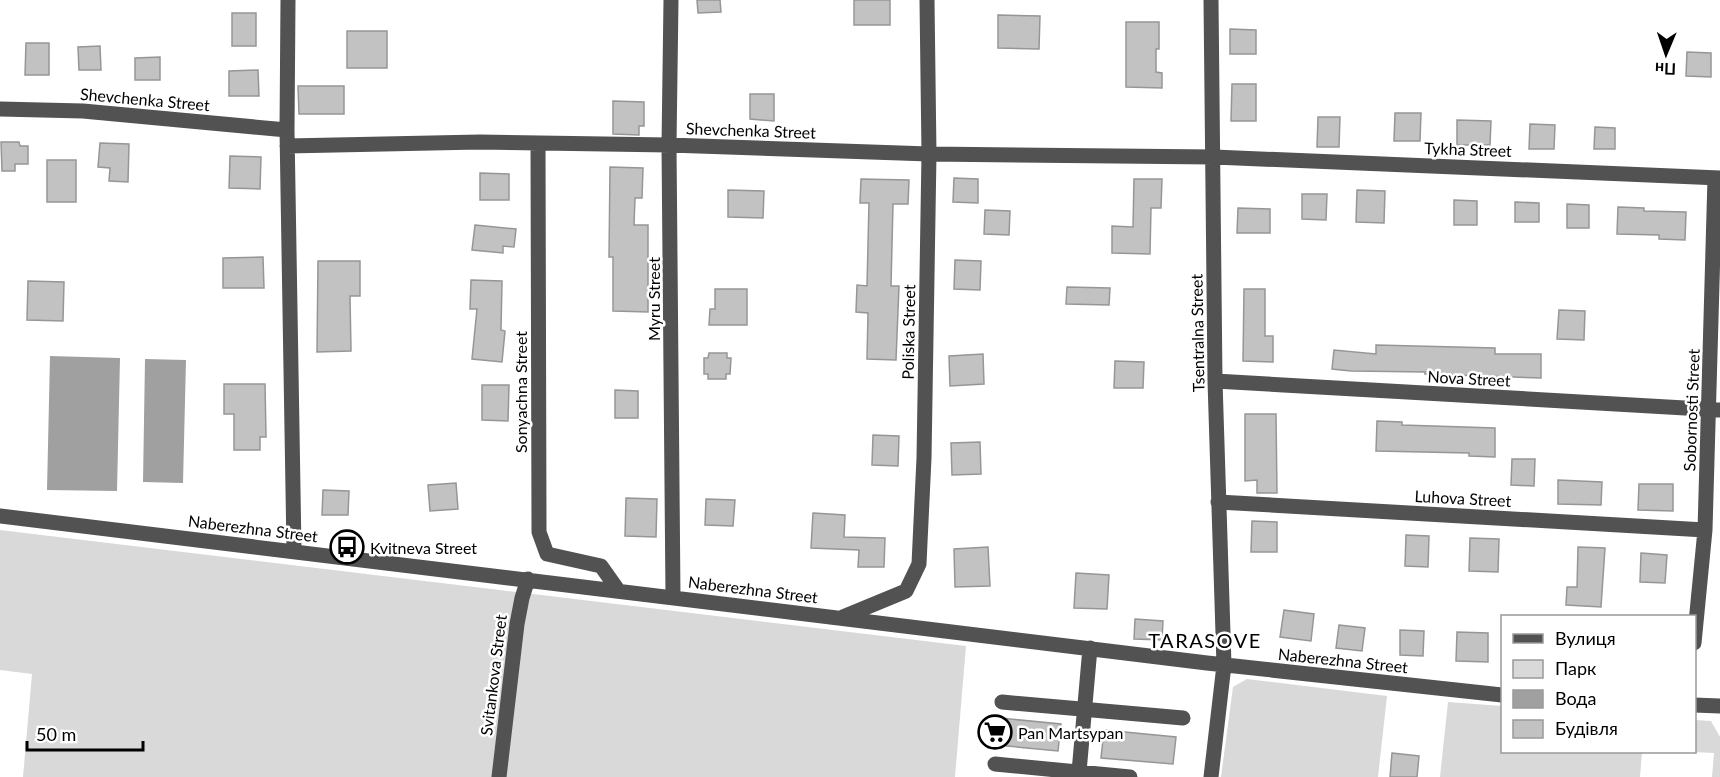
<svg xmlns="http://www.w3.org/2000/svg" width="1720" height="777" font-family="Lato,sans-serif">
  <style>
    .green { fill: #d9d9d9 }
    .water { fill: #a0a0a0 }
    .building { fill: #c2c2c2; stroke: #969696; stroke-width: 1.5 }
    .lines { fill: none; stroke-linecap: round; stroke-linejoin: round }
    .minor { stroke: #525252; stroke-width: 15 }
    .labels { text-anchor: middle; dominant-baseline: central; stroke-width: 5; stroke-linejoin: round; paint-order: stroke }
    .street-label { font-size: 16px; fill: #000; stroke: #fff }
    .poi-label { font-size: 16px; fill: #000; stroke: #fff; text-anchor: start }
    .quarter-label { font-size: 20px; letter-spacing: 1.5px; fill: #000; stroke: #fff }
  </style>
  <rect width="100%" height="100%" fill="#fff"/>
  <!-- green -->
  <path class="green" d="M 0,530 L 966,646 L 955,777 L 23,777 L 32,674 L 0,670 Z
    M 1247,679 L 1387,696 L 1378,777 L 1221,777 L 1233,687 Z
    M 1448,702 L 1502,706 L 1502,752 L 1642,752 L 1640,777 L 1440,777 Z
    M 1695,720 L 1711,721 L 1720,737 L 1720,777 L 1712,777 L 1714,753 L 1692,752 L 1694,752 Z"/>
  <!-- water -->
  <path class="water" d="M 50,356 L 120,358 L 117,491 L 47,490 Z
    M 145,359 L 186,360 L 183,483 L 143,482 Z"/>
  <!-- building -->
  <path class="building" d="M 697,0 L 720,0 L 721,12 L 698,13 Z
    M 854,0 L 890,0 L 890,25 L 854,25 Z
    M 232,13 L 256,13 L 256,46 L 232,46 Z
    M 998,15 L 1040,16 L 1039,49 L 998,48 Z
    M 1126,22 L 1159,22 L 1159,49 L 1156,49 L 1156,72 L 1162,73 L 1162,88 L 1126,87 Z
    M 1230,29 L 1256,30 L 1256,54 L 1230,54 Z
    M 347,31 L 387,31 L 387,68 L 347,68 Z
    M 26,43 L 49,43 L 49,75 L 25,75 Z
    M 100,46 L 101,70 L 79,70 L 78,47 Z
    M 1687,52 L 1711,53 L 1711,77 L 1686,76 Z
    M 160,57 L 160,80 L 135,80 L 135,58 Z
    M 258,70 L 259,96 L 229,96 L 229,71 Z
    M 1232,84 L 1256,84 L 1256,121 L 1231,121 Z
    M 298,86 L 344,86 L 344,114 L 299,114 Z
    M 750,94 L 774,94 L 774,121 L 750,119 Z
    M 613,101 L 644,102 L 644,126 L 639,126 L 639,135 L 613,134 Z
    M 1395,113 L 1421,113 L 1420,141 L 1394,141 Z
    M 1318,117 L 1340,117 L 1339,147 L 1317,147 Z
    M 1457,120 L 1491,121 L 1490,145 L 1457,145 Z
    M 1530,124 L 1555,125 L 1554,149 L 1529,149 Z
    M 1595,127 L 1615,128 L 1615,149 L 1594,149 Z
    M 1,142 L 19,142 L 20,146 L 28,146 L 28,164 L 15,164 L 15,171 L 2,171 Z
    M 100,143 L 129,144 L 128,182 L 109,181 L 110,168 L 98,167 Z
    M 230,156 L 261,157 L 260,189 L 229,188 Z
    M 47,160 L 76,160 L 76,202 L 47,202 Z
    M 610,167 L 643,168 L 642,198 L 635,198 L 634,225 L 648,225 L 648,312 L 613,311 L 613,257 L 609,257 Z
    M 480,173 L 509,174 L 509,200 L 480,200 Z
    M 954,178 L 978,179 L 978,203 L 953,202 Z
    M 861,179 L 909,180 L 908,204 L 893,204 L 891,286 L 899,286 L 896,360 L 867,359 L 868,313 L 856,312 L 857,285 L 867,286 L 869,203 L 860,203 Z
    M 1134,179 L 1162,179 L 1161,208 L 1151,208 L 1150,254 L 1112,253 L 1112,226 L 1133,227 Z
    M 728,190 L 764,191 L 763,218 L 728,217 Z
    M 1357,190 L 1385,191 L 1384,223 L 1356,222 Z
    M 1302,194 L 1327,194 L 1326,220 L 1302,219 Z
    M 1454,200 L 1477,201 L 1477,225 L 1454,225 Z
    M 1515,202 L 1539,203 L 1539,222 L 1515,222 Z
    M 1567,204 L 1589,205 L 1589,228 L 1567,228 Z
    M 1618,207 L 1644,208 L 1644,211 L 1686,212 L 1685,240 L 1659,239 L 1659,235 L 1617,234 Z
    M 1238,208 L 1270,209 L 1270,233 L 1237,233 Z
    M 985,210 L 1010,211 L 1009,235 L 984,234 Z
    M 475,225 L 516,229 L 514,247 L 503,246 L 503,253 L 472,250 Z
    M 263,257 L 264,288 L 223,288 L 223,258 Z
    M 955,260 L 981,261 L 980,290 L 954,289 Z
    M 318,261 L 360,261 L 360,296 L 350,296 L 351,351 L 317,352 Z
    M 471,280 L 502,281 L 501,330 L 505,331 L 502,362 L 472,359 L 477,309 L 470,309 Z
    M 28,281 L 64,282 L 63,321 L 27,320 Z
    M 1067,287 L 1110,288 L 1109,305 L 1066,304 Z
    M 715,289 L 747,289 L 747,325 L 709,325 L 710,309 L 715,309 Z
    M 1244,289 L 1265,289 L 1265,336 L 1273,336 L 1273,362 L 1243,361 Z
    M 1559,310 L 1585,311 L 1584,340 L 1557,339 Z
    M 1376,345 L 1495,348 L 1495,354 L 1541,354 L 1541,378 L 1425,374 L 1425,372 L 1351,371 L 1332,369 L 1334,350 L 1376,354 Z
    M 709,353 L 727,353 L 727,358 L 731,358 L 730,374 L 726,374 L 726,379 L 708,379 L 708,374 L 704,374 L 704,358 L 708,358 Z
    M 983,354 L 984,384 L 950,386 L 949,356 Z
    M 1115,361 L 1144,362 L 1143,388 L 1114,388 Z
    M 224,384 L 265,384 L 266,437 L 260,437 L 260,450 L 234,450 L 234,414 L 224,414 Z
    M 482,385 L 509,385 L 508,421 L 482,420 Z
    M 615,390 L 638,391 L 638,418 L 615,418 Z
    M 1245,414 L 1276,414 L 1277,493 L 1257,493 L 1257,480 L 1245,481 Z
    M 1377,421 L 1402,422 L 1402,425 L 1495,428 L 1495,457 L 1469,456 L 1469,453 L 1376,451 Z
    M 873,435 L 899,436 L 898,466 L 872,465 Z
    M 980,442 L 981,474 L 952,475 L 951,443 Z
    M 1512,459 L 1535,459 L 1534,486 L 1511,485 Z
    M 1558,480 L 1602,482 L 1601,505 L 1558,504 Z
    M 456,483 L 458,509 L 430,511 L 428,485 Z
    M 1639,484 L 1673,484 L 1673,511 L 1638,510 Z
    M 323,490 L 349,491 L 348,515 L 322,515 Z
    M 626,498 L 657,499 L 656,537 L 625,536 Z
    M 706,499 L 735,500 L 733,526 L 705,525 Z
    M 813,513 L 845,515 L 844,537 L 885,538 L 884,567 L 858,567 L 859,550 L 811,548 Z
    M 1252,521 L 1277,522 L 1277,552 L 1251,552 Z
    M 1406,535 L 1429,536 L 1428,567 L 1405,566 Z
    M 1470,538 L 1499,539 L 1498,572 L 1469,571 Z
    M 988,547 L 990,586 L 955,587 L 954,549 Z
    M 1578,547 L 1605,548 L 1601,607 L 1566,605 L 1567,587 L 1577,587 Z
    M 1641,553 L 1667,555 L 1665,583 L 1640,582 Z
    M 1076,573 L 1109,575 L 1107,609 L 1074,608 Z
    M 1284,610 L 1314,614 L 1311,641 L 1280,637 Z
    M 1135,619 L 1163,621 L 1162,640 L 1134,639 Z
    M 1339,625 L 1365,628 L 1362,651 L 1336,648 Z
    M 1400,630 L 1424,631 L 1423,656 L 1400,655 Z
    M 1457,632 L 1488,633 L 1488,662 L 1456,661 Z
    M 989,717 L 1061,724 L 1058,751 L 986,744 Z
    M 1104,730 L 1176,737 L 1173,764 L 1101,758 Z
    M 1392,753 L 1419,756 L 1417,777 L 1390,777 Z"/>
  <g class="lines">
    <!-- minor -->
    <path class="minor" d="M 288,0 L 287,130 L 294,550
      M 671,0 L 669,145 L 673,597
      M 0,109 L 83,111 L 287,130
      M 538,143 L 539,532 L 547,554 L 601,566 L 618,590
      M 287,146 L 480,142 L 669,145 L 929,154 L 1214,157 L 1720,178
      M 1215,381 L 1720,410
      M 1218,502 L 1705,530
      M 0,516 L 1207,663 L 1502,695
      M 843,617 L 906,591 L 919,564 L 924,458 L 929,154 L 927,0
      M 1694,643 L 1705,530 L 1715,178
      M 1002,702 L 1183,718
      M 1694,705 L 1720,706
      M 995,764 L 1130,777
      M 1079,772 L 1090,648
      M 499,777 L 517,624 L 522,598 L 528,579
      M 1211,777 L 1224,665 L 1215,381 L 1211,0"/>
  </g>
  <!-- icons -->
  <defs>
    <symbol id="bus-ring" viewBox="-11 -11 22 22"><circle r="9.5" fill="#fff" stroke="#000" stroke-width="1.5"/><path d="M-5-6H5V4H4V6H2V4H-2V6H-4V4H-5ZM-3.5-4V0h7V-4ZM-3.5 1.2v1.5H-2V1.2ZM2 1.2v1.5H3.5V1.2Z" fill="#000"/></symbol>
    <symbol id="supermarket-ring" viewBox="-11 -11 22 22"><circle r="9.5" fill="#fff" stroke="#000" stroke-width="1.5"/><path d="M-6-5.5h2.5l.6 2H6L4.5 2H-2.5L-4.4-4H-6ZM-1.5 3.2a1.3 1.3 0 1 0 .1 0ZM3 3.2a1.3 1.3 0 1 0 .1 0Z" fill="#000"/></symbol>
  </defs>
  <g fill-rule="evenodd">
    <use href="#bus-ring" x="328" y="528" width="38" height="38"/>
    <use href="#supermarket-ring" x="976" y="713" width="38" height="38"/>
  </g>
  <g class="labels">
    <!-- street labels -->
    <g class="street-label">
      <text transform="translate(145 99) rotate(5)">Shevchenka Street</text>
      <text transform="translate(751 130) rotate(2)">Shevchenka Street</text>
      <text transform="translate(1468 149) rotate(2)">Tykha Street</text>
      <text transform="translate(653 299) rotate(-90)">Myru Street</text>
      <text transform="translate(908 332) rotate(-89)">Poliska Street</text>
      <text transform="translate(1197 333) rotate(-91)">Tsentralna Street</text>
      <text transform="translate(1469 378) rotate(3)">Nova Street</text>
      <text transform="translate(520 392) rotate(-90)">Sonyachna Street</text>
      <text transform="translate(1691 410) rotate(-88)">Sobornosti Street</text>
      <text transform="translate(1463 498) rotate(3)">Luhova Street</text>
      <text transform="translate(253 528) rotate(7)">Naberezhna Street</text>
      <text transform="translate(753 589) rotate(7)">Naberezhna Street</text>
      <text transform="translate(1343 660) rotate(6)">Naberezhna Street</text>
      <text transform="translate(493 675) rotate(-83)">Svitankova Street</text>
    </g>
    <!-- poi labels -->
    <g class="poi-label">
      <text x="370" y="547">Kvitneva Street</text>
      <text x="1018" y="732">Pan Martsypan</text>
    </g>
    <!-- quarter labels -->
    <g class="quarter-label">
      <text x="1205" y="640">TARASOVE</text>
    </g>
  </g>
  <!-- legend -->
  <rect x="1501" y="615" width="195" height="138" fill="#ffffff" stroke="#999999" stroke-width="1.5"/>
  <rect x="1513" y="634" width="30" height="9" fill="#525252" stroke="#999999" stroke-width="1.5"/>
  <text x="1555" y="645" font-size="18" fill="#000000">Вулиця</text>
  <rect x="1513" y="660" width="30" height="18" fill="#d9d9d9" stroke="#999999" stroke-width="1.5"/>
  <text x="1555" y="675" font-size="18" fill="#000000">Парк</text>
  <rect x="1513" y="690" width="30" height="18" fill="#a0a0a0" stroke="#999999" stroke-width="1.5"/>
  <text x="1555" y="705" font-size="18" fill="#000000">Вода</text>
  <rect x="1513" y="720" width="30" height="18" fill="#c2c2c2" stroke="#999999" stroke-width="1.5"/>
  <text x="1555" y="735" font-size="18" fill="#000000">Будівля</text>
  <!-- north arrow -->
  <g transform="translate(1666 54) rotate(182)" stroke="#ffffff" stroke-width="4.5" paint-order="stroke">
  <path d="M0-4.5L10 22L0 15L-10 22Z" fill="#000000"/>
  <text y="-9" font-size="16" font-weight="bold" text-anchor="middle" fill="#000000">Пн</text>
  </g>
  <!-- scale -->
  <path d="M27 741v9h116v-9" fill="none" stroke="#000000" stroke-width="3"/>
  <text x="36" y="741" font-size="18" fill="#000000" stroke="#ffffff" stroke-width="4.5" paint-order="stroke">50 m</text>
</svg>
